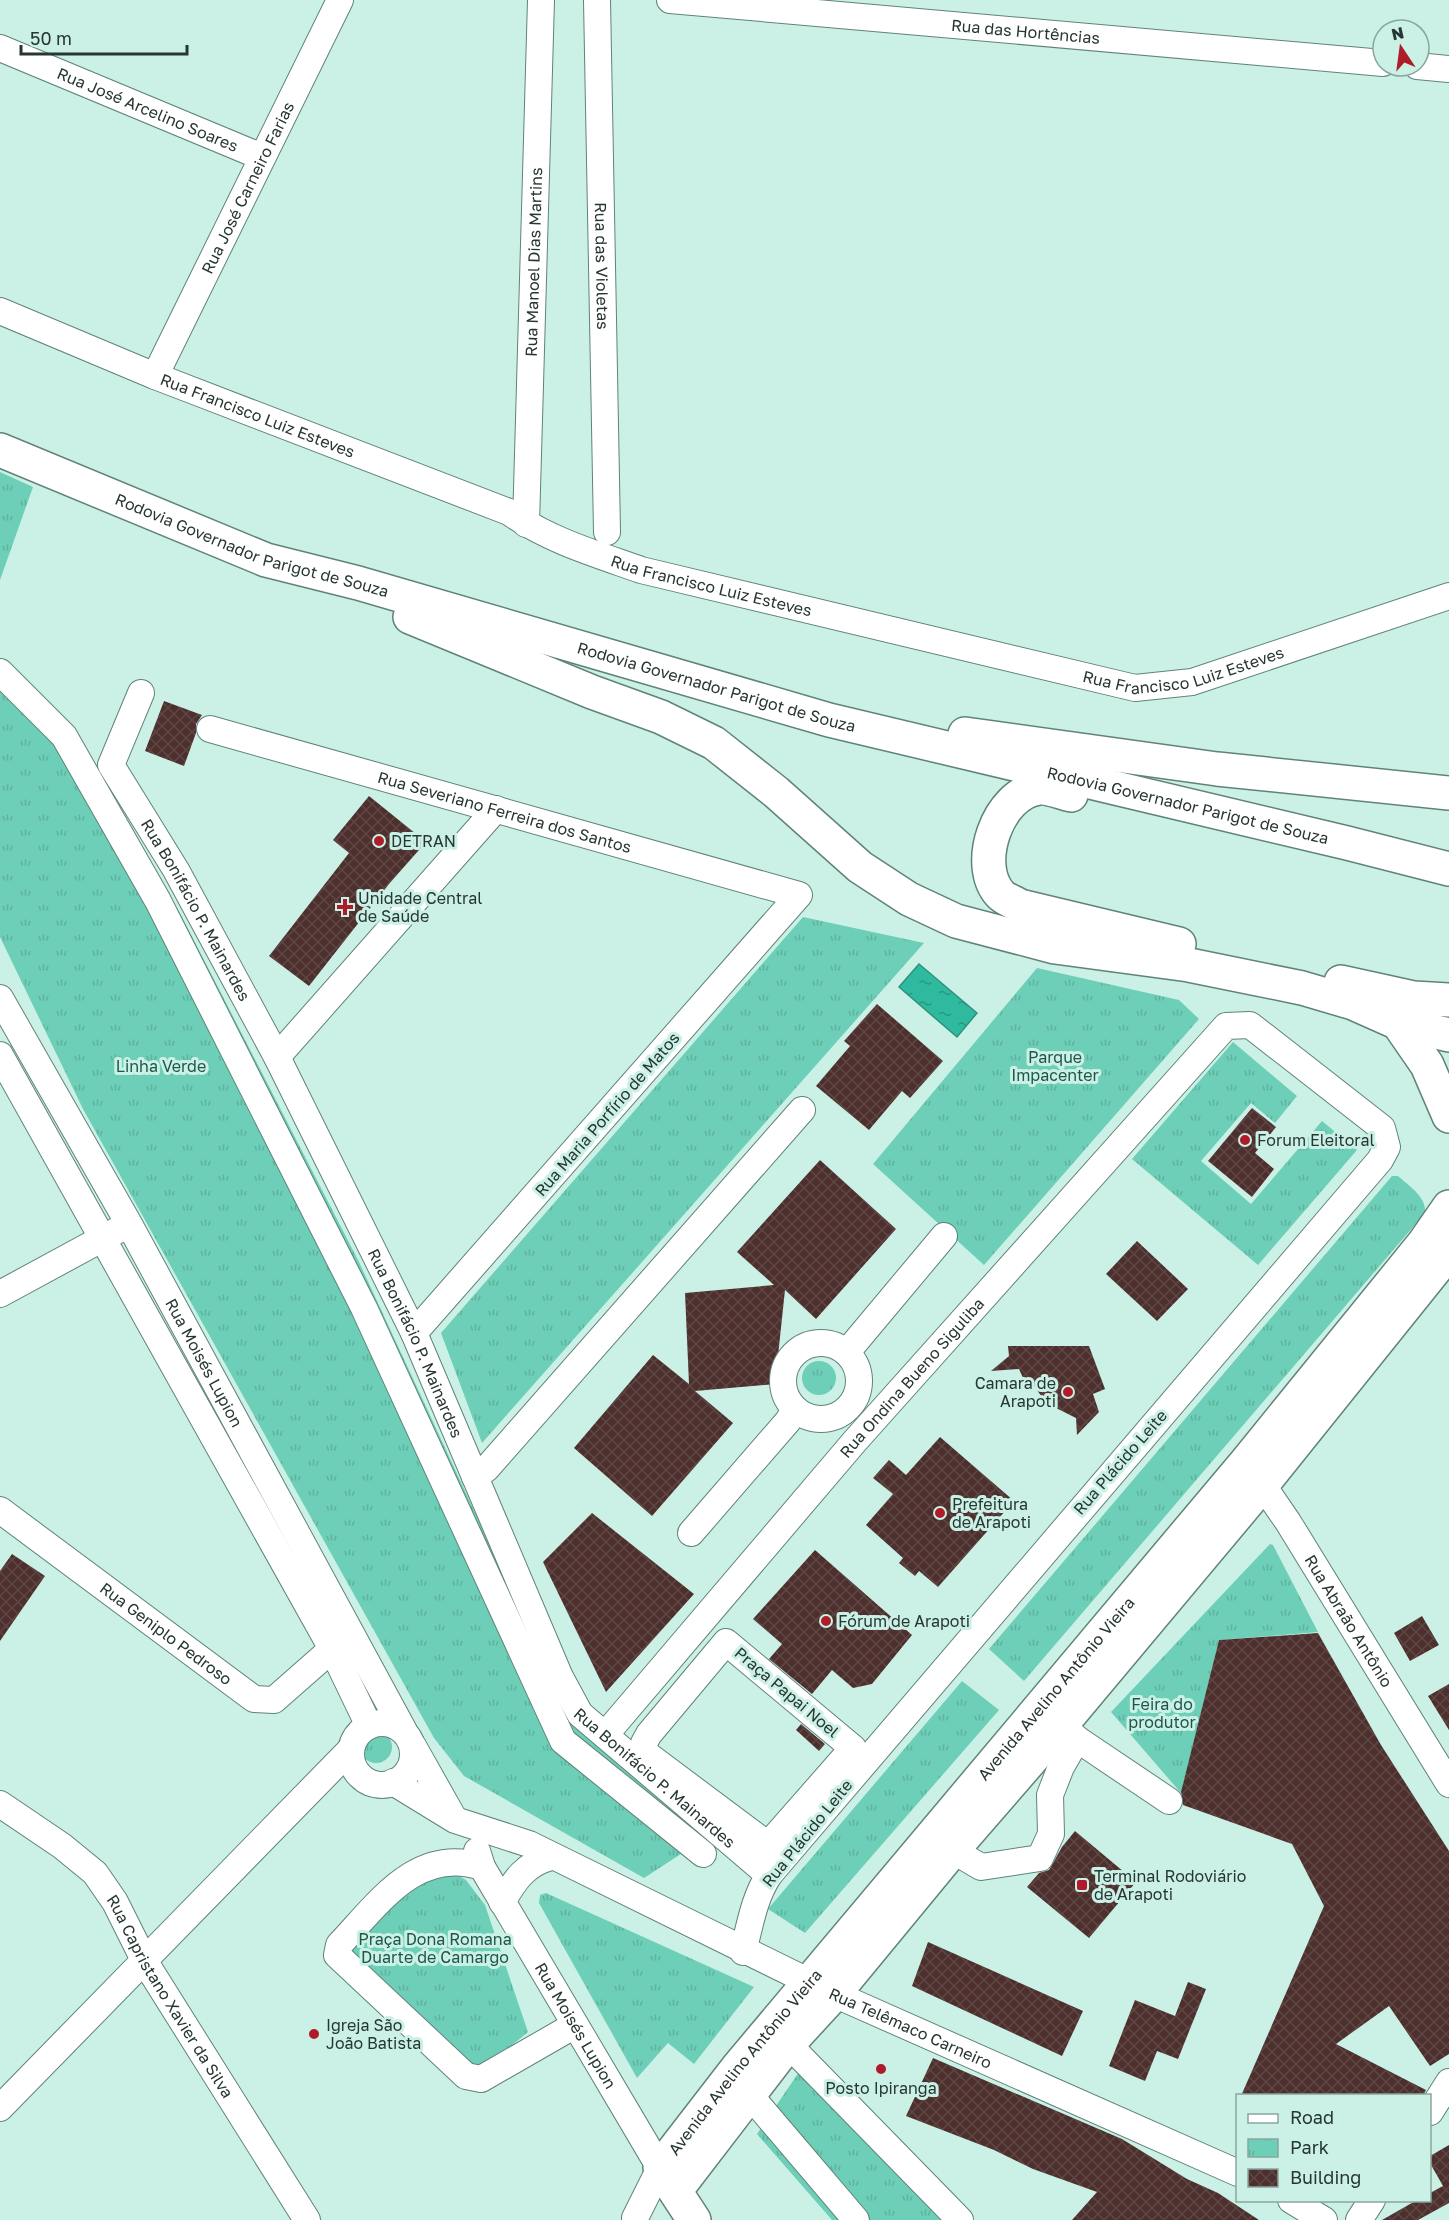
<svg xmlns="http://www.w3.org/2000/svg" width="1449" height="2220" font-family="'Golos Text',sans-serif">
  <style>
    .park { fill: url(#park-tufts) }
    .water { fill: url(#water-ripples); stroke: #2d927e; stroke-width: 1.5 }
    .building { fill: url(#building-cross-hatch) }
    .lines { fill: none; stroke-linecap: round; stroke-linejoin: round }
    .minor-casing { stroke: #608379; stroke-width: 28 }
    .major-casing { stroke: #608379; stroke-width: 36 }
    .minor { stroke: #fff; stroke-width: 26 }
    .major { stroke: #fff; stroke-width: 33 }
    .poi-dot { fill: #af1c29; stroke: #cbf1e6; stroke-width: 2 }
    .labels { text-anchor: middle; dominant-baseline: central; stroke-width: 6; stroke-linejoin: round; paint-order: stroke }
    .street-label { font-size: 16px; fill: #273632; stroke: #cbf1e6 }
    .poi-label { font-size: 16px; fill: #273632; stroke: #cbf1e6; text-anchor: start }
    .park-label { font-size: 16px; fill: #1e5549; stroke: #cbf1e6 }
  </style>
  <defs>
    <pattern id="park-tufts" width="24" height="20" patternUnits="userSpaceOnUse" patternTransform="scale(1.5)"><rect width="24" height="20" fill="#6dcfb7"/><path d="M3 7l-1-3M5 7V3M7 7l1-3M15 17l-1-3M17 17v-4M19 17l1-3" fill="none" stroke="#5eb29e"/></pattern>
    <pattern id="water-ripples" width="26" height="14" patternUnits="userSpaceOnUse" patternTransform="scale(1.5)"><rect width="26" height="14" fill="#2fba9f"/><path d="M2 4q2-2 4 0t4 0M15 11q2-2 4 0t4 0" fill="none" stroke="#289882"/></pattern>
    <pattern id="building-cross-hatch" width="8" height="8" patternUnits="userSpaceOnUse" patternTransform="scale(1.5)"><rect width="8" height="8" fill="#4d302e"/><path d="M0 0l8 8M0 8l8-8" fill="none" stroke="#5e4644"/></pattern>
  </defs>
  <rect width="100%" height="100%" fill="#cbf1e6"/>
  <!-- park -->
  <path class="park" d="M 0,472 L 33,487 L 0,580 Z
    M 0,659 L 73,732 L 106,782 L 182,917 L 359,1262 L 554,1683 L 707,1837 L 644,1878 L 464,1776 L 434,1738 L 83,1109 L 0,937 Z
    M 803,917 L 924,943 L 482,1443 L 441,1333 Z
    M 1037,968 L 1179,1000 L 1199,1019 L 984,1265 L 873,1164 Z
    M 1233,1042 L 1297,1096 L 1275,1123 L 1251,1103 L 1201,1161 L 1251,1204 L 1322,1121 L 1357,1150 L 1258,1265 L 1132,1159 Z
    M 1392,1176 L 1398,1176 C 1409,1186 1427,1197 1425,1213 L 1024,1681 L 989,1649 Z
    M802 1378a17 17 0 1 1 34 0a17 17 0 1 1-34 0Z
    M 1270,1544 L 1273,1545 L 1318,1632 L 1219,1640 L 1181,1793 L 1111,1712 Z
    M 962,1681 L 999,1710 L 805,1933 L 768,1909 Z
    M360 1747a16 16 0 1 1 32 0a16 16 0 1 1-32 0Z
    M 447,1869 L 466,1880 L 485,1905 L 528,2032 L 482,2070 L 472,2069 L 351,1950 L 409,1886 Z
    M 546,1893 L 754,1987 L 694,2064 L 668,2043 L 637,2078 L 539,1903 L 540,1895 Z
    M 799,2072 L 942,2220 L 832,2220 L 757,2134 Z"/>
  <!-- water -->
  <path class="water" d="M 919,964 L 977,1013 L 957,1037 L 899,987 Z"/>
  <!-- building -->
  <path class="building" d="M 164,701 L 202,715 L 196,724 L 196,733 L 184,766 L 145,751 Z
    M 369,796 L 426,842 L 389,884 L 309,986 L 269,956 L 349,853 L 333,840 Z
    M 877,1004 L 943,1061 L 910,1098 L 902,1091 L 869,1130 L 816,1086 L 850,1046 L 844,1041 Z
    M 1252,1108 L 1276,1127 L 1255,1153 L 1274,1169 L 1252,1197 L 1208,1161 Z
    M 820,1160 L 896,1229 L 816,1319 L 785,1290 L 775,1384 L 695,1391 L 733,1423 L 652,1516 L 574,1448 L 653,1355 L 689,1384 L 685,1293 L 774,1285 L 737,1252 Z
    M 1137,1241 L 1188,1289 L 1157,1321 L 1106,1274 Z
    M 1008,1346 L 1089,1346 L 1105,1389 L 1093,1394 L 1099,1412 L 1077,1435 L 1076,1418 L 1046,1403 L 1030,1380 L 1024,1380 L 1019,1369 L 991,1371 L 1009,1356 Z
    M 940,1437 L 1014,1501 L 938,1587 L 919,1571 L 915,1576 L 899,1563 L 903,1558 L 866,1525 L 893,1494 L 873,1478 L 889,1460 L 906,1475 Z
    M 592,1513 L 694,1594 L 606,1692 L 543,1562 Z
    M 815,1550 L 912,1635 L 872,1684 L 853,1688 L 832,1670 L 812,1694 L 769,1659 L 782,1644 L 753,1619 Z
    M 12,1554 L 45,1576 L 0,1641 L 0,1571 Z
    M 1422,1616 L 1439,1645 L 1410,1661 L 1394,1633 Z
    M 1318,1633 L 1381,1745 L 1449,1851 L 1449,2054 L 1430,2066 L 1389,2006 L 1336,2044 L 1426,2090 L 1423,2096 L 1241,2096 L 1324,1906 L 1292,1844 L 1183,1805 L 1181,1792 L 1219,1640 Z
    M 1449,1684 L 1449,1730 L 1428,1696 Z
    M 801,1724 L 825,1744 L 819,1751 L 796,1730 Z
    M 1075,1831 L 1136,1882 L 1089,1938 L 1027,1887 L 1039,1873 L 1049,1870 L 1062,1847 Z
    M 928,1942 L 1083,2011 L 1062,2056 L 912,1986 Z
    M 1188,1982 L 1206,1989 L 1178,2059 L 1157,2051 L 1145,2081 L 1109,2066 L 1135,2000 L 1175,2016 Z
    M 933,2058 L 1122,2139 L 1187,2179 L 1218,2193 L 1259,2220 L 1072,2220 L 1097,2192 L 1033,2169 L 994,2150 L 906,2116 Z
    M 1449,2145 L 1449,2203 L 1418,2220 L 1382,2220 L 1417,2200 L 1430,2200 L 1430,2193 L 1443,2186 L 1430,2163 L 1430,2156 Z"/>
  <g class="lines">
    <defs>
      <g id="minor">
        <path id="s1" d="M 597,0 L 607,532"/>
        <path id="s2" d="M 670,0 L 1383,63"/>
        <path id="s3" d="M 0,48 L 262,157"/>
        <path d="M 1417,66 L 1449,69"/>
        <path id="s4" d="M 0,311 L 155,376 L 509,512 C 548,540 596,554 641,570 L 1135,688 L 1192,682 L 1449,596"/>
        <path id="s5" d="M 155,376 L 340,0"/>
        <path id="s6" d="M 526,524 L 541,0"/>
        <path d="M 0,672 L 64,736 L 158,901 L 364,1308 L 563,1741 L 703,1854"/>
        <path id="s7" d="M 141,693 L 111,765 L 176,870 L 277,1057 L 414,1333 L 560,1677 L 580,1714 L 769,1875"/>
        <path id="s8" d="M 210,729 L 799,895 L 414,1333"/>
        <path id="s9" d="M 0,998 L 129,1224 L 404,1731"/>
        <path d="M 0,1055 L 332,1649 L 369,1726"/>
        <path d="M 277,1057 L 496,809"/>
        <path d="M 0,1294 L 118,1230"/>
        <circle cx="821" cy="1381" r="38"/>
        <path d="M 847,1352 L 944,1236"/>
        <path id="s10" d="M 1253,1471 L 1288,1522 L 1449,1784"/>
        <path d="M 475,1477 L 487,1468 L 802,1110"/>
        <path id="s11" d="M 0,1510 L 254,1699 L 274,1700 L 332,1649"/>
        <path d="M 691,1533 L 788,1421 L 795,1409"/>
        <path d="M 726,1642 L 853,1748 L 768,1845 L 645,1753 L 644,1743 L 649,1734 Z"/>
        <circle cx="382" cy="1754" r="31"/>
        <path id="s12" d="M 605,1735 L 855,1441 L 1226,1026 L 1250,1025 L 1382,1128 L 1387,1147 L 1380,1160 L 769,1875 C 754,1898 750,1925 743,1952"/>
        <path d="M 1077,1739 L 1169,1801"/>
        <path d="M 413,1746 L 453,1817"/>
        <path id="s13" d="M 393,1782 L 455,1820 L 529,1844 L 834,1994 L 1238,2173"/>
        <path id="s14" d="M 0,1804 L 62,1846 L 95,1873 L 115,1902 L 145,1962 L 307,2220"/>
        <path d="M 937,1841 L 981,1867 L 1040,1858 L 1051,1834 L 1050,1795 L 1061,1767 L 1077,1739 L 1048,1712"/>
        <path id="s15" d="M 477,1851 L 482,1867 L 660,2168 L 635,2218"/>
        <path d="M 482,1867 C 417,1845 378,1904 339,1945 L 337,1955 L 466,2076 L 481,2079 L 575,2025"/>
        <path d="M 502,1902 C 515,1880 525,1864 551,1857"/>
        <path d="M 788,2044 L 960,2220"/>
        <path d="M 748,2093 L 856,2220"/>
        <path d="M 0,2108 L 351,1749"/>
        <path d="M 1430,2112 L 1449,2082"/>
        <path d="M 1291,2200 L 1324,2220"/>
        <path d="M 1359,2220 L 1372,2200"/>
      </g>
      <g id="major">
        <path id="s16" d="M 0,450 L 266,560 L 358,583 L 829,720 L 1347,843 L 1449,869"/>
        <path d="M 410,617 L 592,692 L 661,717 L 714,743 L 776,792 L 860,867 L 909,899 L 956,921 L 1055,947 L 1189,965 L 1302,988 L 1353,1003 L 1398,1023 L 1427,1065 L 1449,1116"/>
        <path d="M 965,734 L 1217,769 L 1449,793"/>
        <path d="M 1071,795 C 1062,793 1048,787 1039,788 C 998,793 973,864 1000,894 C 1004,899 1014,902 1020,906 L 1179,944"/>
        <path d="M 1341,982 L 1414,998 L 1449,1000"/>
        <path d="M 1398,1023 L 1449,1035"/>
        <path d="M 676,2190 L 788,2044 L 834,1994 L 951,1852 L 1062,1724 L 1262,1485 L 1449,1252"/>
        <path id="s17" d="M 694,2220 L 660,2168 L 738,2067 L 1247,1461 L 1424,1243 L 1449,1207"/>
      </g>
    </defs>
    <!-- minor casing -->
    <use href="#minor" class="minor-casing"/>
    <!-- major casing -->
    <use href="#major" class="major-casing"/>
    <!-- minor -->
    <use href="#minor" class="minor"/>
    <!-- major -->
    <use href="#major" class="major"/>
  </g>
  <!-- markers -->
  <g class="poi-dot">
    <circle cx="379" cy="841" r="6"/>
    <path d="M342 898h6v6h6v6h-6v6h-6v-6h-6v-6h6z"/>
    <circle cx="1245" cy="1140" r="6"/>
    <circle cx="1068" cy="1392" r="6"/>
    <circle cx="940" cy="1513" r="6"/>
    <circle cx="826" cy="1621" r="6"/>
    <rect x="1076" y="1879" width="12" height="12" rx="3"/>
    <circle cx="314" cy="2034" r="6"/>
    <circle cx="881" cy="2069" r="6"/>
  </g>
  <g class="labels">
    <!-- street labels -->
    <g class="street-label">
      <text stroke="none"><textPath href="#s2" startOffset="357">Rua das Hortências</textPath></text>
      <text stroke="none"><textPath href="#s3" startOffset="160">Rua José Arcelino Soares</textPath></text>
      <text stroke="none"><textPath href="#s5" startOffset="210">Rua José Carneiro Farias</textPath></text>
      <text stroke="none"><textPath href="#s6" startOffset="262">Rua Manoel Dias Martins</textPath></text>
      <text stroke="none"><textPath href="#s1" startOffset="266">Rua das Violetas</textPath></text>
      <text stroke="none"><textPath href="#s4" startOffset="278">Rua Francisco Luiz Esteves</textPath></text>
      <text stroke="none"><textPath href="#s16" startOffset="270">Rodovia Governador Parigot de Souza</textPath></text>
      <text stroke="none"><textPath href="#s4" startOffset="764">Rua Francisco Luiz Esteves</textPath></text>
      <text stroke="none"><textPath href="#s4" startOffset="1250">Rua Francisco Luiz Esteves</textPath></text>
      <text stroke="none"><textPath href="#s16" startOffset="756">Rodovia Governador Parigot de Souza</textPath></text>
      <text stroke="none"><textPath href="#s16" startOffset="1242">Rodovia Governador Parigot de Souza</textPath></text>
      <text stroke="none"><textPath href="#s8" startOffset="306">Rua Severiano Ferreira dos Santos</textPath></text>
      <text stroke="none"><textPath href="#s7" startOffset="246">Rua Bonifácio P. Mainardes</textPath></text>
      <text transform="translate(607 1114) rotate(-49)">Rua Maria Porfírio de Matos</text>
      <text stroke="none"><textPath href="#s7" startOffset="732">Rua Bonifácio P. Mainardes</textPath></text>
      <text stroke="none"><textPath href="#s9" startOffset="418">Rua Moisés Lupion</textPath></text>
      <text stroke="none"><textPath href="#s12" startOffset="471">Rua Ondina Bueno Siguliba</textPath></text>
      <text transform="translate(1120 1462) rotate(-49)">Rua Plácido Leite</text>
      <text stroke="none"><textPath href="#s10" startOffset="178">Rua Abraão Antônio</textPath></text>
      <text stroke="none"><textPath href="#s11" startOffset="207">Rua Geniplo Pedroso</textPath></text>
      <text stroke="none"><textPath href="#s17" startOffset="684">Avenida Avelino Antônio Vieira</textPath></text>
      <text transform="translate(787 1692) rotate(40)">Praça Papai Noel</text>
      <text stroke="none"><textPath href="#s7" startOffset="1236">Rua Bonifácio P. Mainardes</textPath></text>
      <text transform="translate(807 1833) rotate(-51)">Rua Plácido Leite</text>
      <text stroke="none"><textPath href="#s14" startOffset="262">Rua Capristano Xavier da Silva</textPath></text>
      <text stroke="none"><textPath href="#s15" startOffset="201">Rua Moisés Lupion</textPath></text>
      <text stroke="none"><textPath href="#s13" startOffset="574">Rua Telêmaco Carneiro</textPath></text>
      <text stroke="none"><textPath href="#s17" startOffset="198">Avenida Avelino Antônio Vieira</textPath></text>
    </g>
    <!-- poi labels -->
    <g class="poi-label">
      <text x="391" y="841">DETRAN</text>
      <text x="358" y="898">Unidade Central<tspan x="358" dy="18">de Saúde</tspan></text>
      <text x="1257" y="1140">Forum Eleitoral</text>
      <text x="1056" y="1383" text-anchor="end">Camara de<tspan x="1056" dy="18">Arapoti</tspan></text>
      <text x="952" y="1504">Prefeitura<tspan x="952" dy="18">de Arapoti</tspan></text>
      <text x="838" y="1621">Fórum de Arapoti</text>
      <text x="1094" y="1876">Terminal Rodoviário<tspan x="1094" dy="18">de Arapoti</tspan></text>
      <text x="326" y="2025">Igreja São<tspan x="326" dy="18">João Batista</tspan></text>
      <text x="881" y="2088" text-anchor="middle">Posto Ipiranga</text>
    </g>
    <!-- park labels -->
    <g class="park-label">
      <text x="1055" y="1057">Parque<tspan x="1055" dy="18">Impacenter</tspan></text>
      <text x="161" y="1066">Linha Verde</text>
      <text x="1162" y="1704">Feira do<tspan x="1162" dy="18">produtor</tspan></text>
      <text x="435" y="1939">Praça Dona Romana<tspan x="435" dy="18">Duarte de Camargo</tspan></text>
    </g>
  </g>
  <!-- legend -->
  <rect x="1236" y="2094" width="195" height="108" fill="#cbf1e6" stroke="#89a69e" stroke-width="1.5"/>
  <rect x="1248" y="2114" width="30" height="9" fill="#ffffff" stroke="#89a69e" stroke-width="1.5"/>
  <text x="1290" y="2124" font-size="18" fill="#273632">Road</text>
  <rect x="1248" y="2139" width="30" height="18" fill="url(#park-tufts)" stroke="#89a69e" stroke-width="1.5"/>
  <text x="1290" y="2154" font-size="18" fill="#273632">Park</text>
  <rect x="1248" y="2169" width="30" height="18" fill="url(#building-cross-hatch)" stroke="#89a69e" stroke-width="1.5"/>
  <text x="1290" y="2184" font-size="18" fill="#273632">Building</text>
  <!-- north arrow -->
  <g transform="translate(1401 48) rotate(347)"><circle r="28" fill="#cbf1e6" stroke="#89a69e" stroke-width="1.5"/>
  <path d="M0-4.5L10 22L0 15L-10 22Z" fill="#af1c29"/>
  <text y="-9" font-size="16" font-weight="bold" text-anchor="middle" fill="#273632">N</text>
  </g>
  <!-- scale -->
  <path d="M21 45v9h166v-9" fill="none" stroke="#273632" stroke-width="3"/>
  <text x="30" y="45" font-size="18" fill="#273632" stroke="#cbf1e6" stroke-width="4.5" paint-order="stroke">50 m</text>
</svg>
